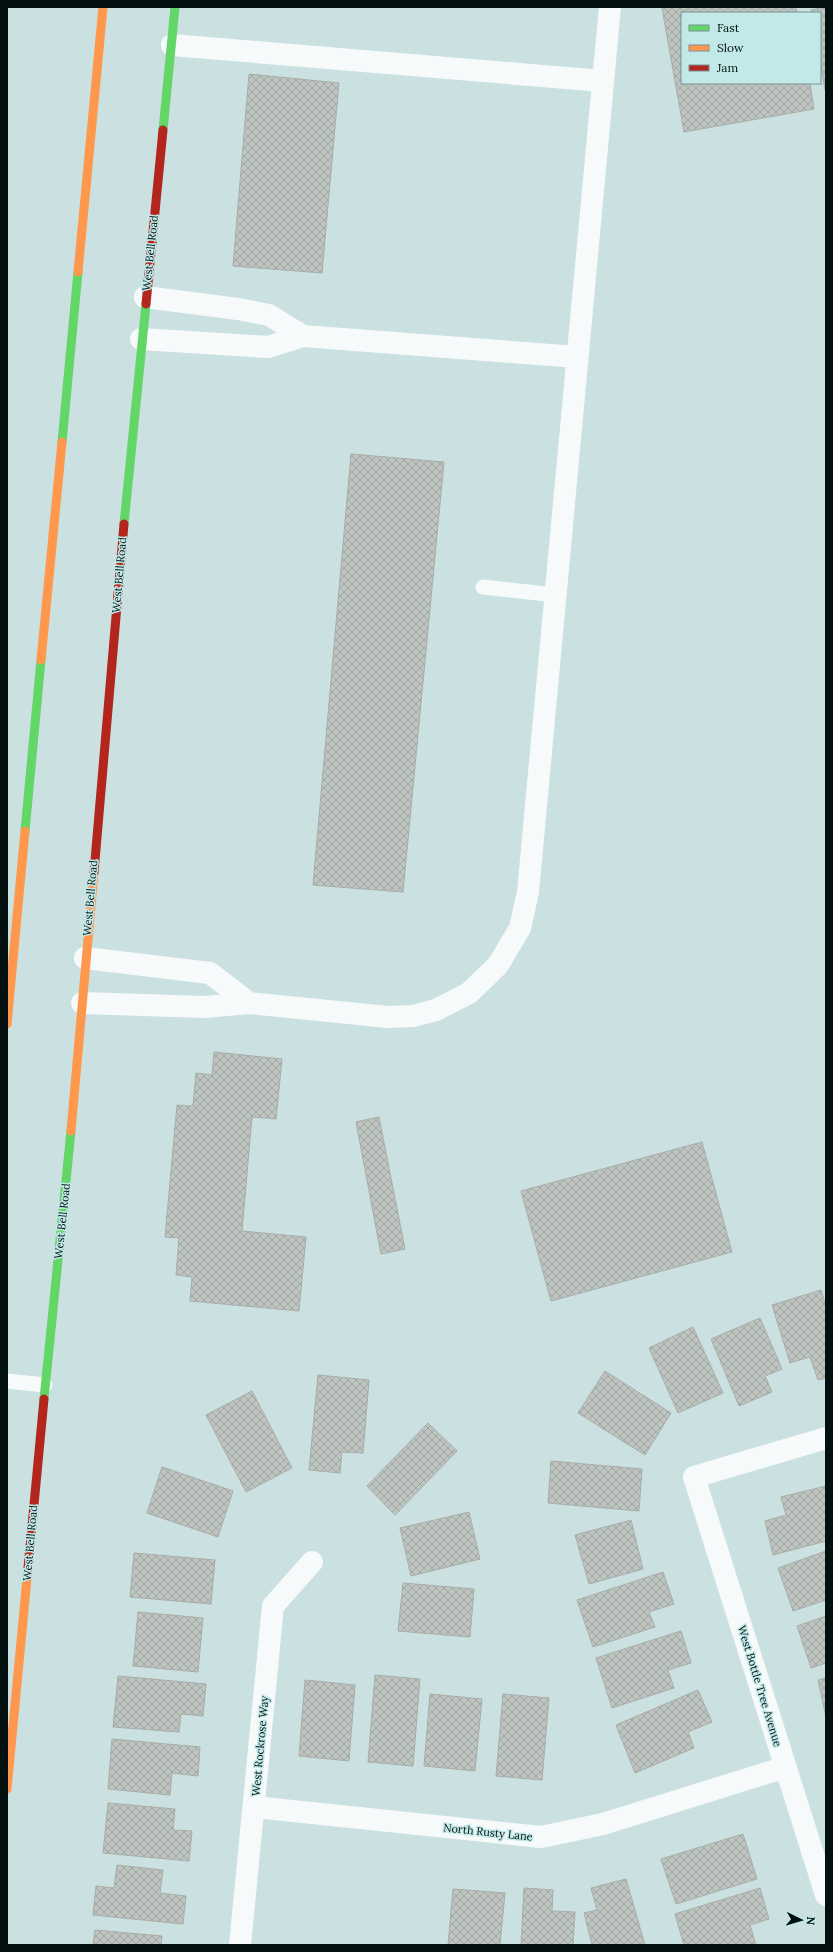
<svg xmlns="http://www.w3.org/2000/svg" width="833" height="1952" font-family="Lora,serif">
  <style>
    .building { fill: url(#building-cross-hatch); stroke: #a7ada9 }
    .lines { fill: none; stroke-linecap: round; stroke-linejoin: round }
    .lane { stroke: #f7fafa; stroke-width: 15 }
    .street { stroke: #f7fafa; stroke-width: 22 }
    .fast { stroke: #63d668; stroke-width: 9 }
    .slow { stroke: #ff974d; stroke-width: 9 }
    .jam { stroke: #b3261e; stroke-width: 9 }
    .labels { text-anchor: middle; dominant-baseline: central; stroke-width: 3; stroke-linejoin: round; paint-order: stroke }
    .street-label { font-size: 11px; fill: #031010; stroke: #c2e9e8 }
  </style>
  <defs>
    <pattern id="building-cross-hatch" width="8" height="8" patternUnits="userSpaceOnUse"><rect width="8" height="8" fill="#bec4c0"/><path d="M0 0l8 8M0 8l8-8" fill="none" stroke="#a2a7a4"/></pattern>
  </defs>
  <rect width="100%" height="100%" fill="#cbe0e0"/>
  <!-- building -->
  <path class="building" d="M 667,7 L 796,7 L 797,13 L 682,13 L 682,83 L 810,83 L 814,109 L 684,132 L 662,8 Z
    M 826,7 L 826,90 L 825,90 L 820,60 L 820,13 L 812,13 L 811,10 Z
    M 249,74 L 339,83 L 322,273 L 233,266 Z
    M 351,454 L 444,462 L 403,892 L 313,885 Z
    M 214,1052 L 282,1059 L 276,1119 L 252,1117 L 242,1231 L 306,1237 L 299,1311 L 190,1301 L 192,1277 L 176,1275 L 179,1238 L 165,1237 L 177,1105 L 193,1106 L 196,1073 L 212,1075 Z
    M 379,1117 L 405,1249 L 381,1254 L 356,1122 Z
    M 702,1142 L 732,1252 L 551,1301 L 521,1191 Z
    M 821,1290 L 826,1306 L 826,1378 L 818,1380 L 810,1357 L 790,1363 L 772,1305 Z
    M 760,1318 L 782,1369 L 765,1376 L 772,1392 L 739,1406 L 711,1339 Z
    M 693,1327 L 723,1393 L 678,1413 L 649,1348 Z
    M 605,1371 L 671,1413 L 645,1455 L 578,1413 Z
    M 318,1375 L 369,1380 L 363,1453 L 342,1452 L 340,1473 L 309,1470 Z
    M 252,1391 L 292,1468 L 246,1492 L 206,1415 Z
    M 428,1423 L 457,1451 L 395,1515 L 367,1486 Z
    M 551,1461 L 642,1469 L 639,1511 L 548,1503 Z
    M 162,1467 L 233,1491 L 218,1537 L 147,1513 Z
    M 826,1486 L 826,1541 L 773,1555 L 765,1521 L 786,1515 L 781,1497 Z
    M 469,1512 L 480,1559 L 411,1576 L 400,1528 Z
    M 631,1520 L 643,1569 L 589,1584 L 575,1535 Z
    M 826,1551 L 826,1600 L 793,1611 L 778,1568 Z
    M 134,1553 L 215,1560 L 211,1604 L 130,1597 Z
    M 663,1572 L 674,1604 L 649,1612 L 655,1627 L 593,1647 L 577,1600 Z
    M 403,1583 L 474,1589 L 470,1637 L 398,1631 Z
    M 138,1612 L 203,1618 L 198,1672 L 133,1666 Z
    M 826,1616 L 826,1663 L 811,1668 L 797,1626 Z
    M 681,1631 L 691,1663 L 668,1670 L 674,1688 L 612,1708 L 596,1658 Z
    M 375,1675 L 420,1679 L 413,1766 L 368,1762 Z
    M 118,1676 L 206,1684 L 203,1716 L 181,1714 L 179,1732 L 113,1727 Z
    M 826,1678 L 826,1717 L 818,1680 Z
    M 305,1680 L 355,1685 L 349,1761 L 299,1756 Z
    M 698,1690 L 712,1722 L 688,1732 L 694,1748 L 635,1773 L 616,1725 Z
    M 430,1694 L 482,1699 L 475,1771 L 424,1766 Z
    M 503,1694 L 549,1698 L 542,1780 L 496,1776 Z
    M 112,1739 L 200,1747 L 198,1776 L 172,1773 L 170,1795 L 108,1789 Z
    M 108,1803 L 175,1809 L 173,1830 L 192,1831 L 189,1861 L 103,1853 Z
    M 743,1834 L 757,1879 L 676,1904 L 661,1859 Z
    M 117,1865 L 163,1870 L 160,1893 L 186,1896 L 183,1924 L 93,1915 L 96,1886 L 114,1888 Z
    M 626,1879 L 645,1945 L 592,1945 L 584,1913 L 597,1910 L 591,1888 Z
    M 524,1888 L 553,1890 L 552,1911 L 575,1912 L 573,1945 L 521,1945 Z
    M 760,1888 L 769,1919 L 750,1925 L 756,1945 L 684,1945 L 675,1914 Z
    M 453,1889 L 505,1893 L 500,1945 L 448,1945 Z
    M 95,1930 L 162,1936 L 161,1945 L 93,1945 Z"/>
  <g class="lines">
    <!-- lane -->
    <path class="lane" d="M 483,587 L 555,595
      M 7,1381 L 45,1385"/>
    <!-- street -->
    <path class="street" d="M 172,45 L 602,81
      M 145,297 L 238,309 L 269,315 L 303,336
      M 141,339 L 268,347 L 303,336 L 577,357
      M 85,958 L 210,973 L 249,1003
      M 82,1003 L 204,1007 L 249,1003 L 388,1017 L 413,1016 L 436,1010 L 469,993 L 498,965 L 520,928 L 528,892 L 610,7
      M 826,1438 L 694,1477 L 826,1895
      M 254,1807 L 541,1837 L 603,1824 L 786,1767
      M 240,1945 L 273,1606 L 312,1562"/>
    <!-- fast -->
    <path class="fast" d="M 163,130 L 175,7
      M 62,442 L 78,272
      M 124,524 L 146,304
      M 25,831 L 41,660
      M 44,1399 L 71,1131"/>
    <!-- slow -->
    <path class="slow" d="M 78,272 L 103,7
      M 41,660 L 62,442
      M 7,1024 L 25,831
      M 71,1131 L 94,872
      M 7,1789 L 28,1568"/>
    <!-- jam -->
    <path class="jam" d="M 146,304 L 163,130
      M 94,872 L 124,524
      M 28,1568 L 44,1399"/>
  </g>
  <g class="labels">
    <!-- street labels -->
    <g class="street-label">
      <text transform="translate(150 253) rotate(-84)">West Bell Road</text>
      <text transform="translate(119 575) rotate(-85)">West Bell Road</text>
      <text transform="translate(90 898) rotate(-85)">West Bell Road</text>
      <text transform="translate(62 1221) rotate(-84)">West Bell Road</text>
      <text transform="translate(30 1543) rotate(-85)">West Bell Road</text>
      <text transform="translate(760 1686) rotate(73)">West Bottle Tree Avenue</text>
      <text transform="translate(260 1746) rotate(-85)">West Rockrose Way</text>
      <text transform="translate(488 1832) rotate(6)">North Rusty Lane</text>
    </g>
  </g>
  <!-- border -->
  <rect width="833" height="1952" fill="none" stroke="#031010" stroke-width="16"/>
  <!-- legend -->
  <rect x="681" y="12" width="140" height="72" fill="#c2e9e8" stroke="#769292"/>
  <rect x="689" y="25" width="20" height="6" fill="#63d668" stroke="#769292"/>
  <text x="717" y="32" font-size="12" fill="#031010">Fast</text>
  <rect x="689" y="45" width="20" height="6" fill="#ff974d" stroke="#769292"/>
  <text x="717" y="52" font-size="12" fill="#031010">Slow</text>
  <rect x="689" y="65" width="20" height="6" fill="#b3261e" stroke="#769292"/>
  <text x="717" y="72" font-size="12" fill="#031010">Jam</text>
  <!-- north arrow -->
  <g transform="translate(801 1920) rotate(95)" stroke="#c2e9e8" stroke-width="3" paint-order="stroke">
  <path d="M0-3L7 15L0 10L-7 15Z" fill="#031010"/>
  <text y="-6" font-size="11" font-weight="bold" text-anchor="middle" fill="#031010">N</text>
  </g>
</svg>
